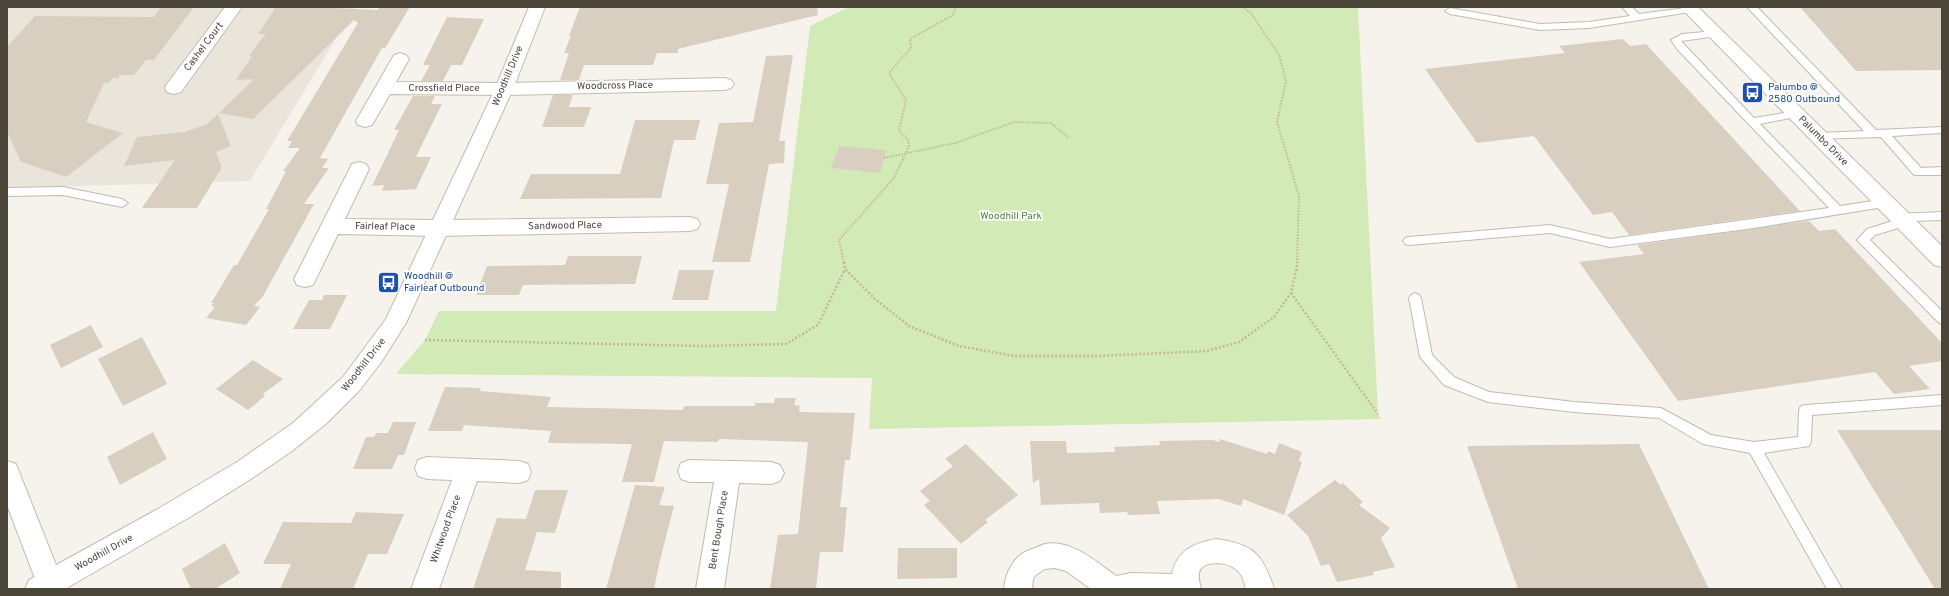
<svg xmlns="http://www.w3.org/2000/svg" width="1949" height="596" font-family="Overpass,sans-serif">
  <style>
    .residential { fill: #eae5da }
    .green { fill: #d2eab5 }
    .building { fill: #d8cfc1 }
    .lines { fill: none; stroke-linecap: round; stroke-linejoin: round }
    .service-casing { stroke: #c2bbae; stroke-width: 2 }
    .minor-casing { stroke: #c2bbae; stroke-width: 2 }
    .tertiary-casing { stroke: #c2bbae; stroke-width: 2 }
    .path-far1 { stroke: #c4b79f; stroke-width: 2; stroke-dasharray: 1.5 1.5; stroke-linecap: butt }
    .path { stroke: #c4b79f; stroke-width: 2.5; stroke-dasharray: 2 2; stroke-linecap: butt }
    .service { fill: #fff; fill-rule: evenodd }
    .minor { fill: #fff; fill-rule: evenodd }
    .tertiary { fill: #fff; fill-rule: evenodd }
    .labels { text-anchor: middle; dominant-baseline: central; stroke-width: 3.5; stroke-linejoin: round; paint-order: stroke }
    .street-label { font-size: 10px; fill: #4b4439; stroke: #fff }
    .transit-label { font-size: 10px; fill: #164399; stroke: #fff; text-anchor: start }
    .park-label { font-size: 10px; fill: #4a7f2a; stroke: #fff }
  </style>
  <rect width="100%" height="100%" fill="#f6f3ec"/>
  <!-- residential -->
  <path class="residential" d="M 7,7 L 355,7 L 250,181 L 7,188 Z"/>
  <!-- green -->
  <path class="green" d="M 849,7 L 1358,7 L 1378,414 L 1381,419 L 869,429 L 872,378 L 396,374 L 425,340 L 439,311 L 776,311 L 810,26 Z"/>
  <!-- building -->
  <path class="building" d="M 161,7 L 194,7 L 154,60 L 146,60 L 134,75 L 120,75 L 118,78 L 113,78 L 108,83 L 104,83 L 86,122 L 123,133 L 66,177 L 21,162 L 7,132 L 7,47 L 35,16 L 154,17 Z
    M 276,7 L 332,7 L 331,8 L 378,10 L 380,7 L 410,7 L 385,48 L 382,48 L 320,158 L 328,159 L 322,168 L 329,168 L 304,204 L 314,204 L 263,296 L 254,306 L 260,307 L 246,325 L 206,318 L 215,307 L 211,306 L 214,303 L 211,303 L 234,265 L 237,265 L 269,209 L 266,209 L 286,171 L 283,171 L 300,148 L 288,148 L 292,141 L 287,141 L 358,23 L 354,20 L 253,119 L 219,113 L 254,79 L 236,80 L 252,56 L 249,56 L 265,34 L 258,34 Z
    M 580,7 L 817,7 L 818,15 L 678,49 L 678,53 L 657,53 L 653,65 L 584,65 L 579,80 L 560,80 L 569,53 L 564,53 L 571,36 L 569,36 Z
    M 1800,7 L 1942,7 L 1942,70 L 1856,71 Z
    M 447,17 L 484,19 L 462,65 L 451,65 L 443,81 L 421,81 L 430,65 L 423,65 Z
    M 1623,39 L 1630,46 L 1646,44 L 1800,211 L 1629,235 L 1612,212 L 1593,215 L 1534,136 L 1477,143 L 1425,69 L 1565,53 L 1559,46 Z
    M 793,55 L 779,141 L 785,141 L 784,163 L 769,164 L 750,262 L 712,262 L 729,184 L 706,184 L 719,123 L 753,122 L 766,56 Z
    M 553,95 L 573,95 L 569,107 L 591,107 L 584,127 L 542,127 Z
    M 413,96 L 435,96 L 431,104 L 442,104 L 416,157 L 431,157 L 416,189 L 382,191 L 384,185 L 372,186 L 399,130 L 394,130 Z
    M 218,114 L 231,146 L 216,152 L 221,165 L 221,169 L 197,208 L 142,208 L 175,160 L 124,166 L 137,137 L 185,132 L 207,124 Z
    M 635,120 L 700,120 L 695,140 L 674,140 L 661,198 L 520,199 L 531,174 L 620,174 Z
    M 839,146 L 886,150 L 880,173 L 831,168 Z
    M 1809,221 L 1819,231 L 1835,229 L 1942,343 L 1942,361 L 1909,366 L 1930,389 L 1894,394 L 1875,372 L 1678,401 L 1579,262 L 1644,254 L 1637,245 Z
    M 568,256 L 642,256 L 635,284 L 523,285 L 519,295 L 476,295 L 487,266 L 565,265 Z
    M 679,270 L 714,270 L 708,300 L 672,300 Z
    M 324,295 L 347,295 L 330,329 L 293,329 L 309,300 L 322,300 Z
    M 91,325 L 103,347 L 61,368 L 50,345 Z
    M 142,337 L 167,384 L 123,406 L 98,359 Z
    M 253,360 L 283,379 L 263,394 L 265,396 L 248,410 L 216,389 Z
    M 445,387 L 481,388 L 480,391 L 551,397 L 547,407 L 683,410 L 684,406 L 755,406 L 755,403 L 774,403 L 775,398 L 796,398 L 794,405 L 800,406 L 799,412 L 855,413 L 850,460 L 845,460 L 840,507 L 847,507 L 843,552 L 820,552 L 816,589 L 770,589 L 778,535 L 798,534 L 808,442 L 719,439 L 718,442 L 664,441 L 654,482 L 622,482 L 632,444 L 548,443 L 551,431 L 464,425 L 462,431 L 428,431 Z
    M 393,422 L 416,422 L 404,455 L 398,455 L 392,469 L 353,469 L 366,437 L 374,437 L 376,433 L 388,433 Z
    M 1837,430 L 1942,430 L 1942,589 L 1935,589 Z
    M 153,432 L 167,459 L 120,485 L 107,457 Z
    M 1220,439 L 1267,454 L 1268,451 L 1275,454 L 1279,443 L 1302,452 L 1299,461 L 1302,462 L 1284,515 L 1243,499 L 1241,506 L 1219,499 L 1157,501 L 1160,514 L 1128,515 L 1127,512 L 1100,513 L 1099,503 L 1041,505 L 1039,479 L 1033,483 L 1030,441 L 1066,441 L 1067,453 L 1115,452 L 1114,447 L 1160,445 L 1159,441 L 1213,440 L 1219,442 Z
    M 966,444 L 1018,495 L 985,520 L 988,522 L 961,544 L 924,505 L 930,501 L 920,491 L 953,466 L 945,459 Z
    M 1639,444 L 1709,589 L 1518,589 L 1467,446 Z
    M 1335,480 L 1341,485 L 1343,483 L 1363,502 L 1359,505 L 1390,528 L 1381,538 L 1395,567 L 1373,572 L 1374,575 L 1337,582 L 1329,564 L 1321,566 L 1308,536 L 1287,515 Z
    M 635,485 L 665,487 L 659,505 L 674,506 L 660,560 L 654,589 L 606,589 Z
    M 535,490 L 568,490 L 555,533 L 537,532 L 525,570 L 561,572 L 561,589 L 473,589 L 497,518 L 526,519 Z
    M 356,512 L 404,514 L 387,554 L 368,554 L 353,589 L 280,589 L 291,564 L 263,564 L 283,522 L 351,523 Z
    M 225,543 L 240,573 L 215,589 L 191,589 L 182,569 Z
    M 898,548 L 957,548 L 957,578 L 897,579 Z"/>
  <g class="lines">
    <defs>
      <path id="service" d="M 1622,7 L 1632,7 L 1639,14 L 1693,7 L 1695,9 L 1690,12 L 1589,28 L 1540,30 L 1450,14 L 1445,11 L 1450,8 L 1540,24 L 1589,22 L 1630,16 Z
        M 1747,7 L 1757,7 L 1876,130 L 1942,127 L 1942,133 L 1892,136 L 1921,168 L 1942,167 L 1942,175 L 1914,175 L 1881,137 L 1815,139 L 1814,137 L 1819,133 L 1864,131 Z
        M 1715,31 L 1718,32 L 1720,34 L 1718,36 L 1681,41 L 1754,118 L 1796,111 L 1800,112 L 1801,114 L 1800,116 L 1760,124 L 1840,206 L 1886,199 L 1892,203 L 1890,206 L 1754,228 L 1610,247 L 1550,233 L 1409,245 L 1405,244 L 1403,241 L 1405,238 L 1409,237 L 1550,225 L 1610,239 L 1829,208 L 1677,49 L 1671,40 L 1682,34 Z
        M 63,187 L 122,199 L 128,203 L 122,207 L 63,195 L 7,196 L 7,188 Z
        M 1942,212 L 1942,220 L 1909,221 L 1908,225 L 1875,235 L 1870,240 L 1942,311 L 1942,324 L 1938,322 L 1857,240 L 1867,229 L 1896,220 L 1893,217 L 1895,214 Z
        M 1415,293 L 1419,295 L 1421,298 L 1432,355 L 1454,377 L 1489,392 L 1574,402 L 1661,408 L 1711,435 L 1754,442 L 1798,437 L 1799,410 L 1801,406 L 1806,405 L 1942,395 L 1942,405 L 1812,415 L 1811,442 L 1809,446 L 1764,453 L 1842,589 L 1827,589 L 1750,453 L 1703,444 L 1659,418 L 1574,412 L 1488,402 L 1444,385 L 1420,357 L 1409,298 L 1411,295 Z"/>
      <path id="minor" d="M 225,7 L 242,7 L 181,92 L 174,94 L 167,92 L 165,88 L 167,84 Z
        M 400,53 L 406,55 L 409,59 L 396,82 L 504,83 L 725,78 L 731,80 L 734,84 L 731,88 L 725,90 L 504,95 L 390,94 L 372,125 L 365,127 L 358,125 L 356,121 L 394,55 Z
        M 359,162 L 366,164 L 369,169 L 345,219 L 440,220 L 690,217 L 697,219 L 700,224 L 697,229 L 690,231 L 440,236 L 338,234 L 313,285 L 305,287 L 297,285 L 294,279 L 352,164 Z
        M 427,457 L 519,461 L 528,464 L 531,472 L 528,480 L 519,483 L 477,481 L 439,589 L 411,589 L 452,480 L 427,479 L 418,476 L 415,468 L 418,460 Z
        M 690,460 L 771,462 L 780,465 L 784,473 L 780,481 L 771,484 L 739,483 L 724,589 L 696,589 L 714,482 L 690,482 L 681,479 L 678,471 L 681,463 Z
        M 7,461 L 16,464 L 60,575 L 69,589 L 39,589 L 7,505 Z
        M 1216,539 C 1253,544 1263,554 1274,589 L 1246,589 C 1244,581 1242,573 1234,568 C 1226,562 1201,560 1199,573 C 1198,578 1200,584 1201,589 L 1091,589 L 1066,571 L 1055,568 L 1045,569 L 1036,575 L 1033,579 L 1032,589 L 1004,589 C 1005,574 1013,557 1027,551 C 1033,549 1039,546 1045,544 C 1071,539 1097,562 1116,576 L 1131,573 L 1172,574 C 1177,550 1194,543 1216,539 Z"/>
      <path id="tertiary" d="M 529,7 L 545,7 L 513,89 L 406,323 L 382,361 L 359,391 L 327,423 L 292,451 L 254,477 L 195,514 L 65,589 L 25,589 L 29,580 L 156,510 L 237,462 L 293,423 L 343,377 L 386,319 L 495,89 Z
        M 1680,7 L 1698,7 L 1942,246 L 1942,267 L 1934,265 Z"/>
    </defs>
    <!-- service casing -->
    <use href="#service" class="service-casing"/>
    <!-- minor casing -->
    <use href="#minor" class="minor-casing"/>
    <!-- tertiary casing -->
    <use href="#tertiary" class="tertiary-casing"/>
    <!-- path-far1 -->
    <path class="path-far1" d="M 1242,7 L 1251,13 L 1279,55 L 1286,81 L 1277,122 L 1299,196 L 1297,263
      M 884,158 L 955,143 L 1014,122 L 1051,123 L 1069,138
      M 844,263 L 839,240 L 894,178 L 909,146 L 908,140 L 899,131 L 906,100 L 889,73 L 911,48 L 910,39 L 953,15 L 956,7"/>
    <!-- path -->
    <path class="path" d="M 844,262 L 845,269 L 874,298 L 909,326 L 959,346 L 1014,356 L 1097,356 L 1207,351 L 1239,342 L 1274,317 L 1291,293 L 1298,262
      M 1291,293 L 1378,414
      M 425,340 L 703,346 L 786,344 L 818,325 L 845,269"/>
    <!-- service -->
    <use href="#service" class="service"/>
    <!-- minor -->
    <use href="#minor" class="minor"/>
    <!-- tertiary -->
    <use href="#tertiary" class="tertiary"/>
  </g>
  <!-- icons -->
  <defs>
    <symbol id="bus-square" viewBox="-11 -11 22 22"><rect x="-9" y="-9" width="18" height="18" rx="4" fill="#1a4fb4" stroke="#fff"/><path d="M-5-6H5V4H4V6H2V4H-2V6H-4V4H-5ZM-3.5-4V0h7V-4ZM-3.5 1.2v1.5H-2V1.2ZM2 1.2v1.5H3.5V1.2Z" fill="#fff"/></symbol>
  </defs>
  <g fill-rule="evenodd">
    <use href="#bus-square" x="1740" y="80" width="25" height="25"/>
    <use href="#bus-square" x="376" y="270" width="25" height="25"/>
  </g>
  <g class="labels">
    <!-- street labels -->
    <g class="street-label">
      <text transform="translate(204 47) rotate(-53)">Cashel Court</text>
      <text transform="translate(508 76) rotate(-67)">Woodhill Drive</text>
      <text transform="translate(615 86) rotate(-1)">Woodcross Place</text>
      <text x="444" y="88">Crossfield Place</text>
      <text transform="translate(1823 141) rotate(45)">Palumbo Drive</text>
      <text transform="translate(565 226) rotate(-1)">Sandwood Place</text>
      <text transform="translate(385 227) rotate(1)">Fairleaf Place</text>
      <text transform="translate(364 365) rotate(-52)">Woodhill Drive</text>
      <text transform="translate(446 529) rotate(-70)">Whitwood Place</text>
      <text transform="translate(719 530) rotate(-81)">Bent Bough Place</text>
      <text transform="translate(104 553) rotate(-29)">Woodhill Drive</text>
    </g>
    <!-- transit labels -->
    <g class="transit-label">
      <text x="1768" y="87">Palumbo @<tspan x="1768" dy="12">2580 Outbound</tspan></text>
      <text x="404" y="276">Woodhill @<tspan x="404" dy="12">Fairleaf Outbound</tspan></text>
    </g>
    <!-- park labels -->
    <g class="park-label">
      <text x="1011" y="216">Woodhill Park</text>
    </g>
  </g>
  <!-- border -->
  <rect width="1949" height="596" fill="none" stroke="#4b4439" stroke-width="16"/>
</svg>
